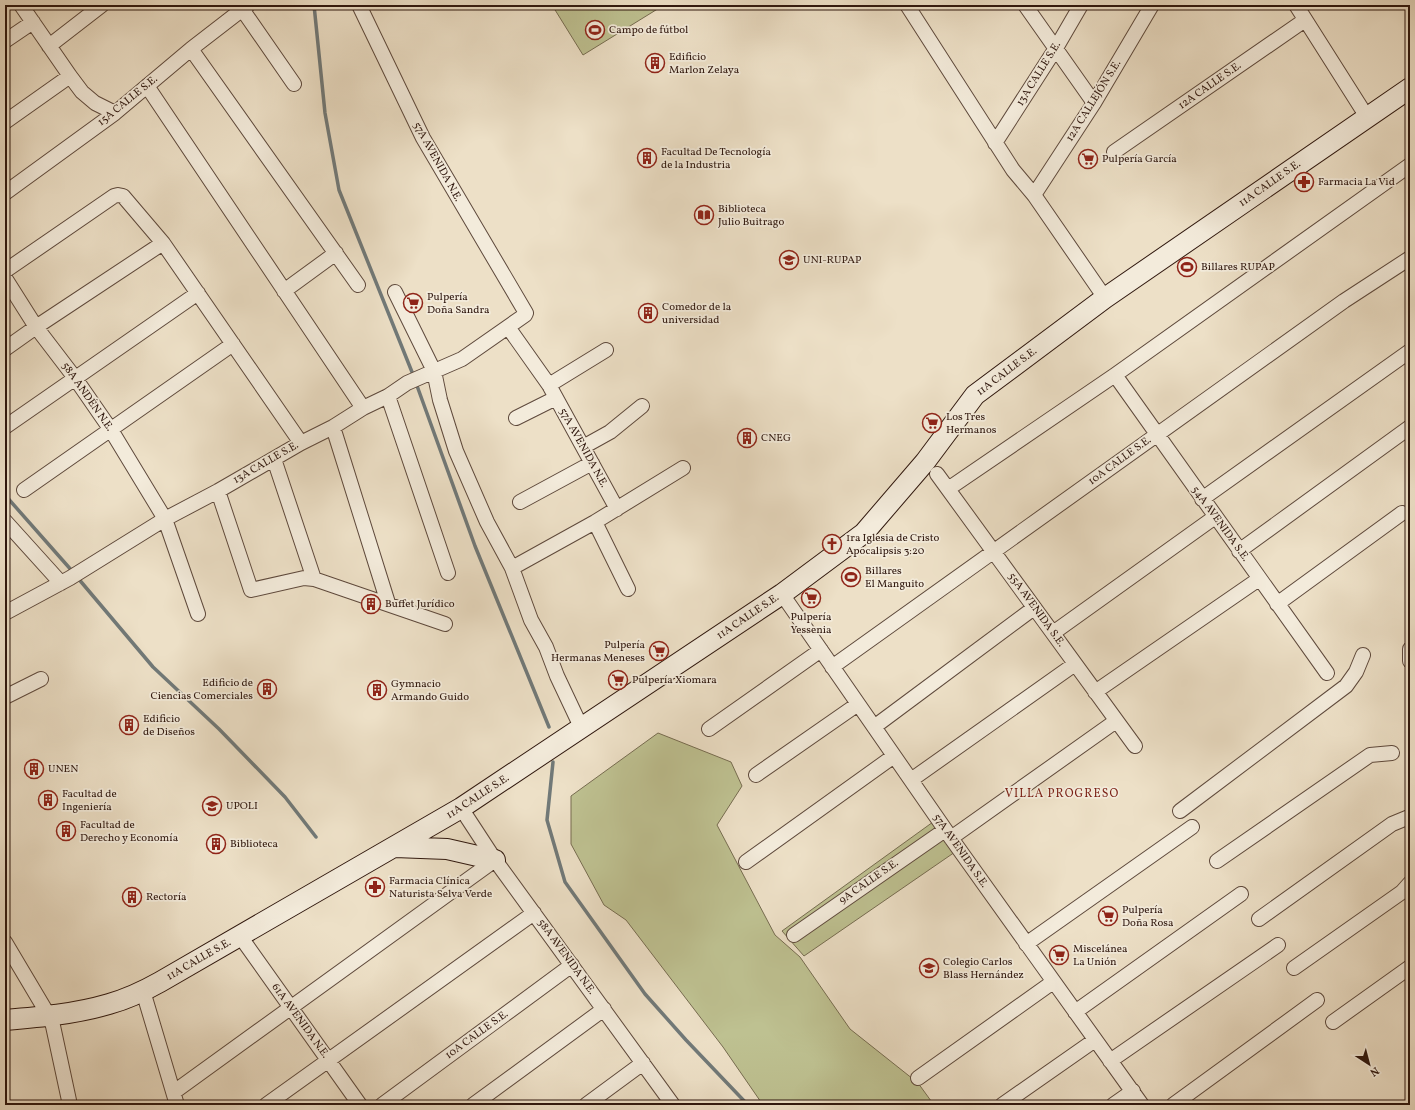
<svg xmlns="http://www.w3.org/2000/svg" width="1415" height="1110" font-family="Vollkorn,serif">
  <style>
    .green { fill: #bec191; stroke: #766c50 }
    .lines { fill: none; stroke-linecap: round; stroke-linejoin: round }
    .stream { stroke: #717978; stroke-width: 3.5 }
    .street-casing { stroke: #5e493c; stroke-width: 16 }
    .secondary-casing { stroke: #2f170e; stroke-width: 22 }
    .street { stroke: #f3ebdb; stroke-width: 14 }
    .secondary { stroke: #f3ebdb; stroke-width: 20 }
    .labels { text-anchor: middle; dominant-baseline: central; stroke-width: 3.5; stroke-linejoin: round; paint-order: stroke }
    .poi-label { font-size: 11px; fill: #2f170e; stroke: #f3ebdb; text-anchor: start }
    .street-label { font-size: 11px; fill: #2f170e; stroke: #f3ebdb }
    .neighbourhood-label { font-size: 12px; letter-spacing: 1px; fill: #7a1f14; stroke: #f3ebdb }
  </style>
  <rect width="100%" height="100%" fill="#ede0c7"/>
  <filter id="stains"><feTurbulence type="fractalNoise" baseFrequency=".005" numOctaves="4"/><feColorMatrix values="0 0 0 0 .2 0 0 0 0 .09 0 0 0 0 .02 0 0 0 .5 -.17"/></filter>
  <radialGradient id="worn" r=".72"><stop offset=".6" stop-color="#630" stop-opacity="0"/><stop offset="1" stop-color="#630" stop-opacity=".3"/></radialGradient>
  <!-- green -->
  <path class="green" d="M 552,5 L 664,5 L 583,55 Z
    M 658,733 L 731,762 L 742,786 L 717,825 L 775,935 L 800,957 L 850,1029 L 918,1083 L 934,1105 L 763,1105 L 723,1047 L 626,920 L 604,905 L 571,844 L 571,796 Z
    M 933,822 L 955,852 L 804,956 L 782,931 Z"/>
  <g class="lines">
    <!-- stream -->
    <path class="stream" d="M 314,5 L 325,113 L 339,190 L 414,377
      M 416,383 L 475,546 L 549,727
      M 5,495 L 73,572
      M 77,577 L 153,667 L 219,729 L 285,797 L 316,837
      M 553,762 L 547,820 L 565,882 L 645,994 L 686,1040 L 748,1105"/>
    <defs>
      <path id="street" d="M 21,5 L 70,76 L 82,92 L 95,103 L 115,113
        M 907,5 L 1013,170 L 1034,195 L 1105,298
        M 1025,5 L 1094,103
        M 1296,5 L 1367,117
        M 242,9 L 294,84
        M 5,41 L 33,22
        M 49,46 L 102,5
        M 191,49 L 358,285
        M 147,86 L 363,408
        M 5,122 L 70,76
        M 995,143 L 1056,48 L 1081,5
        M 1114,152 L 1305,20
        M 5,193 L 115,113 L 191,49 L 248,5
        M 1034,195 L 1094,103 L 1152,5
        M 5,271 L 114,196 L 118,195 L 123,196 L 163,243 L 301,443
        M 5,278 L 36,327 L 75,378 L 111,430 L 165,519 L 198,614
        M 284,291 L 336,253
        M 395,292 L 434,371 L 440,400 L 456,451 L 487,522 L 512,568 L 531,620 L 546,647 L 557,676 L 582,729
        M 508,327 L 549,385 L 617,509
        M 5,349 L 36,327 L 163,243
        M 1115,375 L 1327,673
        M 549,385 L 606,350
        M 388,396 L 448,573
        M 516,418 L 556,398
        M 5,427 L 198,293
        M 333,427 L 388,603
        M 583,447 L 610,432 L 642,406
        M 274,459 L 314,579
        M 937,474 L 1135,746
        M 948,489 L 1115,375 L 1410,165
        M 24,490 L 233,344
        M 218,491 L 251,590 L 304,578 L 314,579 L 445,624
        M 1202,499 L 1410,351
        M 520,502 L 592,463
        M 5,521 L 61,583
        M 595,522 L 628,589
        M 1239,551 L 1410,427
        M 512,568 L 595,522 L 683,468
        M 782,594 L 951,838 L 1142,1105
        M 1277,604 L 1402,513
        M 5,613 L 70,578 L 165,519 L 218,491 L 301,443 L 333,427 L 363,408 L 388,396 L 407,383 L 462,359 L 525,315 L 526,313 L 423,138 L 359,5
        M 1053,633 L 1215,517
        M 1410,649 L 1410,661
        M 832,667 L 1344,301 L 1410,258
        M 1095,692 L 1259,579
        M 5,697 L 41,679
        M 874,727 L 1034,608
        M 709,729 L 821,650
        M 756,775 L 858,704
        M 911,780 L 1075,664
        M 461,808 L 495,860 L 673,1105
        M 1180,811 L 1346,686 L 1356,672 L 1363,655
        M 951,838 L 1116,721
        M 1217,861 L 1370,755 L 1392,753
        M 746,862 L 894,756
        M 1259,919 L 1392,824 L 1409,817
        M 794,935 L 945,830
        M 240,936 L 360,1105
        M 5,942 L 49,1016 L 53,1026 L 70,1105
        M 1026,944 L 1192,827
        M 1294,968 L 1402,892 L 1410,883
        M 143,991 L 177,1105
        M 1075,1012 L 1241,894
        M 1333,1022 L 1410,967
        M 1110,1061 L 1278,945
        M 918,1078 L 1053,982
        M 174,1092 L 495,860
        M 266,1105 L 534,913
        M 382,1105 L 572,965
        M 473,1105 L 604,1009
        M 586,1105 L 643,1063
        M 1002,1105 L 1095,1040
        M 1113,1105 L 1133,1091
        M 1173,1105 L 1317,1000"/>
      <path id="secondary" d="M 395,847 L 447,849 L 495,860
        M 5,1020 C 40,1017 75,1014 109,1004 C 127,999 144,991 160,982 L 461,808 L 782,594 L 864,533 L 925,462 L 975,395 L 1105,298 L 1410,88"/>
    </defs>
    <!-- street casing -->
    <use href="#street" class="street-casing"/>
    <!-- secondary casing -->
    <use href="#secondary" class="secondary-casing"/>
    <!-- street -->
    <use href="#street" class="street"/>
    <!-- secondary -->
    <use href="#secondary" class="secondary"/>
  </g>
  <!-- icons -->
  <defs>
    <symbol id="stadium-ring" viewBox="-11 -11 22 22"><circle r="9.5" fill="#f3ebdb" stroke="#8f2418" stroke-width="1.5"/><path d="M0-5a6.5 5 0 1 0 0 10a6.5 5 0 1 0 0-10ZM-3.5-1.8h7v3.6h-7Z" fill="#8f2418"/></symbol>
    <symbol id="building-ring" viewBox="-11 -11 22 22"><circle r="9.5" fill="#f3ebdb" stroke="#8f2418" stroke-width="1.5"/><path d="M-4-6H4V6H1V3H-1V6H-4ZM-2.5-4.3h1.7v1.8h-1.7ZM.8-4.3h1.7v1.8H.8ZM-2.5-1h1.7V.8h-1.7ZM.8-1h1.7V.8H.8Z" fill="#8f2418"/></symbol>
    <symbol id="supermarket-ring" viewBox="-11 -11 22 22"><circle r="9.5" fill="#f3ebdb" stroke="#8f2418" stroke-width="1.5"/><path d="M-6-5.5h2.5l.6 2H6L4.5 2H-2.5L-4.4-4H-6ZM-1.5 3.2a1.3 1.3 0 1 0 .1 0ZM3 3.2a1.3 1.3 0 1 0 .1 0Z" fill="#8f2418"/></symbol>
    <symbol id="pharmacy-ring" viewBox="-11 -11 22 22"><circle r="9.5" fill="#f3ebdb" stroke="#8f2418" stroke-width="1.5"/><path d="M-2-6h4v4h4v4h-4v4h-4v-4h-4v-4h4Z" fill="#8f2418"/></symbol>
    <symbol id="library-ring" viewBox="-11 -11 22 22"><circle r="9.5" fill="#f3ebdb" stroke="#8f2418" stroke-width="1.5"/><path d="M-6-4Q-3-5.5-.7-3.5V5Q-3 3-6 4ZM6-4Q3-5.5 .7-3.5V5Q3 3 6 4Z" fill="#8f2418"/></symbol>
    <symbol id="university-ring" viewBox="-11 -11 22 22"><circle r="9.5" fill="#f3ebdb" stroke="#8f2418" stroke-width="1.5"/><path d="M0-5L7-2L0 1L-7-2ZM-4 1L0 2.5L4 1V4Q0 6-4 4Z" fill="#8f2418"/></symbol>
    <symbol id="church-ring" viewBox="-11 -11 22 22"><circle r="9.5" fill="#f3ebdb" stroke="#8f2418" stroke-width="1.5"/><path d="M-1.2-6h2.4v3.5h3.3v2.4h-3.3V6h-2.4V-.1h-3.3v-2.4h3.3Z" fill="#8f2418"/></symbol>
    <symbol id="school-ring" viewBox="-11 -11 22 22"><circle r="9.5" fill="#f3ebdb" stroke="#8f2418" stroke-width="1.5"/><path d="M0-5L7-2L0 1L-7-2ZM-4 1L0 2.5L4 1V4Q0 6-4 4Z" fill="#8f2418"/></symbol>
  </defs>
  <g fill-rule="evenodd">
    <use href="#stadium-ring" x="584" y="19" width="22" height="22"/>
    <use href="#building-ring" x="644" y="52" width="22" height="22"/>
    <use href="#building-ring" x="636" y="147" width="22" height="22"/>
    <use href="#supermarket-ring" x="1077" y="148" width="22" height="22"/>
    <use href="#pharmacy-ring" x="1293" y="171" width="22" height="22"/>
    <use href="#library-ring" x="693" y="204" width="22" height="22"/>
    <use href="#university-ring" x="778" y="249" width="22" height="22"/>
    <use href="#stadium-ring" x="1176" y="256" width="22" height="22"/>
    <use href="#supermarket-ring" x="402" y="292" width="22" height="22"/>
    <use href="#building-ring" x="637" y="302" width="22" height="22"/>
    <use href="#supermarket-ring" x="921" y="412" width="22" height="22"/>
    <use href="#building-ring" x="736" y="427" width="22" height="22"/>
    <use href="#church-ring" x="821" y="533" width="22" height="22"/>
    <use href="#stadium-ring" x="840" y="566" width="22" height="22"/>
    <use href="#supermarket-ring" x="800" y="587" width="22" height="22"/>
    <use href="#building-ring" x="360" y="593" width="22" height="22"/>
    <use href="#supermarket-ring" x="648" y="640" width="22" height="22"/>
    <use href="#supermarket-ring" x="607" y="669" width="22" height="22"/>
    <use href="#building-ring" x="256" y="678" width="22" height="22"/>
    <use href="#building-ring" x="366" y="679" width="22" height="22"/>
    <use href="#building-ring" x="118" y="714" width="22" height="22"/>
    <use href="#building-ring" x="23" y="758" width="22" height="22"/>
    <use href="#building-ring" x="37" y="789" width="22" height="22"/>
    <use href="#university-ring" x="201" y="795" width="22" height="22"/>
    <use href="#building-ring" x="55" y="820" width="22" height="22"/>
    <use href="#building-ring" x="205" y="833" width="22" height="22"/>
    <use href="#pharmacy-ring" x="364" y="876" width="22" height="22"/>
    <use href="#building-ring" x="121" y="886" width="22" height="22"/>
    <use href="#supermarket-ring" x="1097" y="905" width="22" height="22"/>
    <use href="#supermarket-ring" x="1048" y="944" width="22" height="22"/>
    <use href="#school-ring" x="918" y="957" width="22" height="22"/>
  </g>
  <g class="labels">
    <!-- poi labels -->
    <g class="poi-label">
      <text x="609" y="30">Campo de fútbol</text>
      <text x="669" y="57">Edificio<tspan x="669" dy="13">Marlon Zelaya</tspan></text>
      <text x="661" y="152">Facultad De Tecnología<tspan x="661" dy="13">de la Industria</tspan></text>
      <text x="1102" y="159">Pulpería García</text>
      <text x="1318" y="182">Farmacia La Vid</text>
      <text x="718" y="209">Biblioteca<tspan x="718" dy="13">Julio Buitrago</tspan></text>
      <text x="803" y="260">UNI-RUPAP</text>
      <text x="1201" y="267">Billares RUPAP</text>
      <text x="427" y="297">Pulpería<tspan x="427" dy="13">Doña Sandra</tspan></text>
      <text x="662" y="307">Comedor de la<tspan x="662" dy="13">universidad</tspan></text>
      <text x="946" y="417">Los Tres<tspan x="946" dy="13">Hermanos</tspan></text>
      <text x="761" y="438">CNEG</text>
      <text x="846" y="538">1ra Iglesia de Cristo<tspan x="846" dy="13">Apocalipsis 3:20</tspan></text>
      <text x="865" y="571">Billares<tspan x="865" dy="13">El Manguito</tspan></text>
      <text x="385" y="604">Buffet Jurídico</text>
      <text x="811" y="617" text-anchor="middle">Pulpería<tspan x="811" dy="13">Yessenia</tspan></text>
      <text x="645" y="645" text-anchor="end">Pulpería<tspan x="645" dy="13">Hermanas Meneses</tspan></text>
      <text x="632" y="680">Pulpería Xiomara</text>
      <text x="253" y="683" text-anchor="end">Edificio de<tspan x="253" dy="13">Ciencias Comerciales</tspan></text>
      <text x="391" y="684">Gymnacio<tspan x="391" dy="13">Armando Guido</tspan></text>
      <text x="143" y="719">Edificio<tspan x="143" dy="13">de Diseños</tspan></text>
      <text x="48" y="769">UNEN</text>
      <text x="62" y="794">Facultad de<tspan x="62" dy="13">Ingeniería</tspan></text>
      <text x="226" y="806">UPOLI</text>
      <text x="80" y="825">Facultad de<tspan x="80" dy="13">Derecho y Economía</tspan></text>
      <text x="230" y="844">Biblioteca</text>
      <text x="389" y="881">Farmacia Clínica<tspan x="389" dy="13">Naturista Selva Verde</tspan></text>
      <text x="146" y="897">Rectoría</text>
      <text x="1122" y="910">Pulpería<tspan x="1122" dy="13">Doña Rosa</tspan></text>
      <text x="1073" y="949">Miscelánea<tspan x="1073" dy="13">La Unión</tspan></text>
      <text x="943" y="962">Colegio Carlos<tspan x="943" dy="13">Blass Hernández</tspan></text>
    </g>
    <!-- street labels -->
    <g class="street-label">
      <text transform="translate(1039 74) rotate(-58)">13A CALLE S.E.</text>
      <text transform="translate(1210 86) rotate(-35)">12A CALLE S.E.</text>
      <text transform="translate(128 101) rotate(-39)">15A CALLE S.E.</text>
      <text transform="translate(1094 101) rotate(-58)">12A CALLEJÓN S.E.</text>
      <text transform="translate(437 162) rotate(61)">57A AVENIDA N.E.</text>
      <text transform="translate(1270 184) rotate(-35)">11A CALLE S.E.</text>
      <text transform="translate(1007 372) rotate(-37)">11A CALLE S.E.</text>
      <text transform="translate(87 397) rotate(55)">58A ANDÉN N.E.</text>
      <text transform="translate(583 448) rotate(61)">57A AVENIDA N.E.</text>
      <text transform="translate(1120 461) rotate(-36)">10A CALLE S.E.</text>
      <text transform="translate(266 463) rotate(-30)">13A CALLE S.E.</text>
      <text transform="translate(1220 524) rotate(54)">54A AVENIDA S.E.</text>
      <text transform="translate(1036 610) rotate(54)">55A AVENIDA S.E.</text>
      <text transform="translate(748 617) rotate(-34)">11A CALLE S.E.</text>
      <text transform="translate(478 797) rotate(-33)">11A CALLE S.E.</text>
      <text transform="translate(960 851) rotate(55)">57A AVENIDA S.E.</text>
      <text transform="translate(869 882) rotate(-35)">9A CALLE S.E.</text>
      <text transform="translate(566 957) rotate(54)">58A AVENIDA N.E.</text>
      <text transform="translate(199 960) rotate(-30)">11A CALLE S.E.</text>
      <text transform="translate(300 1021) rotate(54)">61A AVENIDA N.E.</text>
      <text transform="translate(477 1035) rotate(-36)">10A CALLE S.E.</text>
    </g>
    <!-- neighbourhood labels -->
    <g class="neighbourhood-label">
      <text x="1062" y="794">VILLA PROGRESO</text>
    </g>
  </g>
  <!-- margin -->
  <rect width="1415" height="1110" fill="none" stroke="#ede0c7" stroke-width="20"/>
  <rect x="6" y="6" width="1403" height="1098" fill="none" stroke="#2f170e" stroke-width="2"/>
  <rect x="10" y="10" width="1395" height="1090" fill="none" stroke="#2f170e"/>
  <!-- north arrow -->
  <g transform="translate(1369 1064) rotate(144)" stroke="#f3ebdb" stroke-width="3" paint-order="stroke">
  <path d="M0-3L7 15L0 10L-7 15Z" fill="#2f170e"/>
  <text y="-6" font-size="11" font-weight="bold" text-anchor="middle" fill="#2f170e">N</text>
  </g>
  <rect width="100%" height="100%" filter="url(#stains)"/>
  <rect width="100%" height="100%" fill="url(#worn)"/>
</svg>
